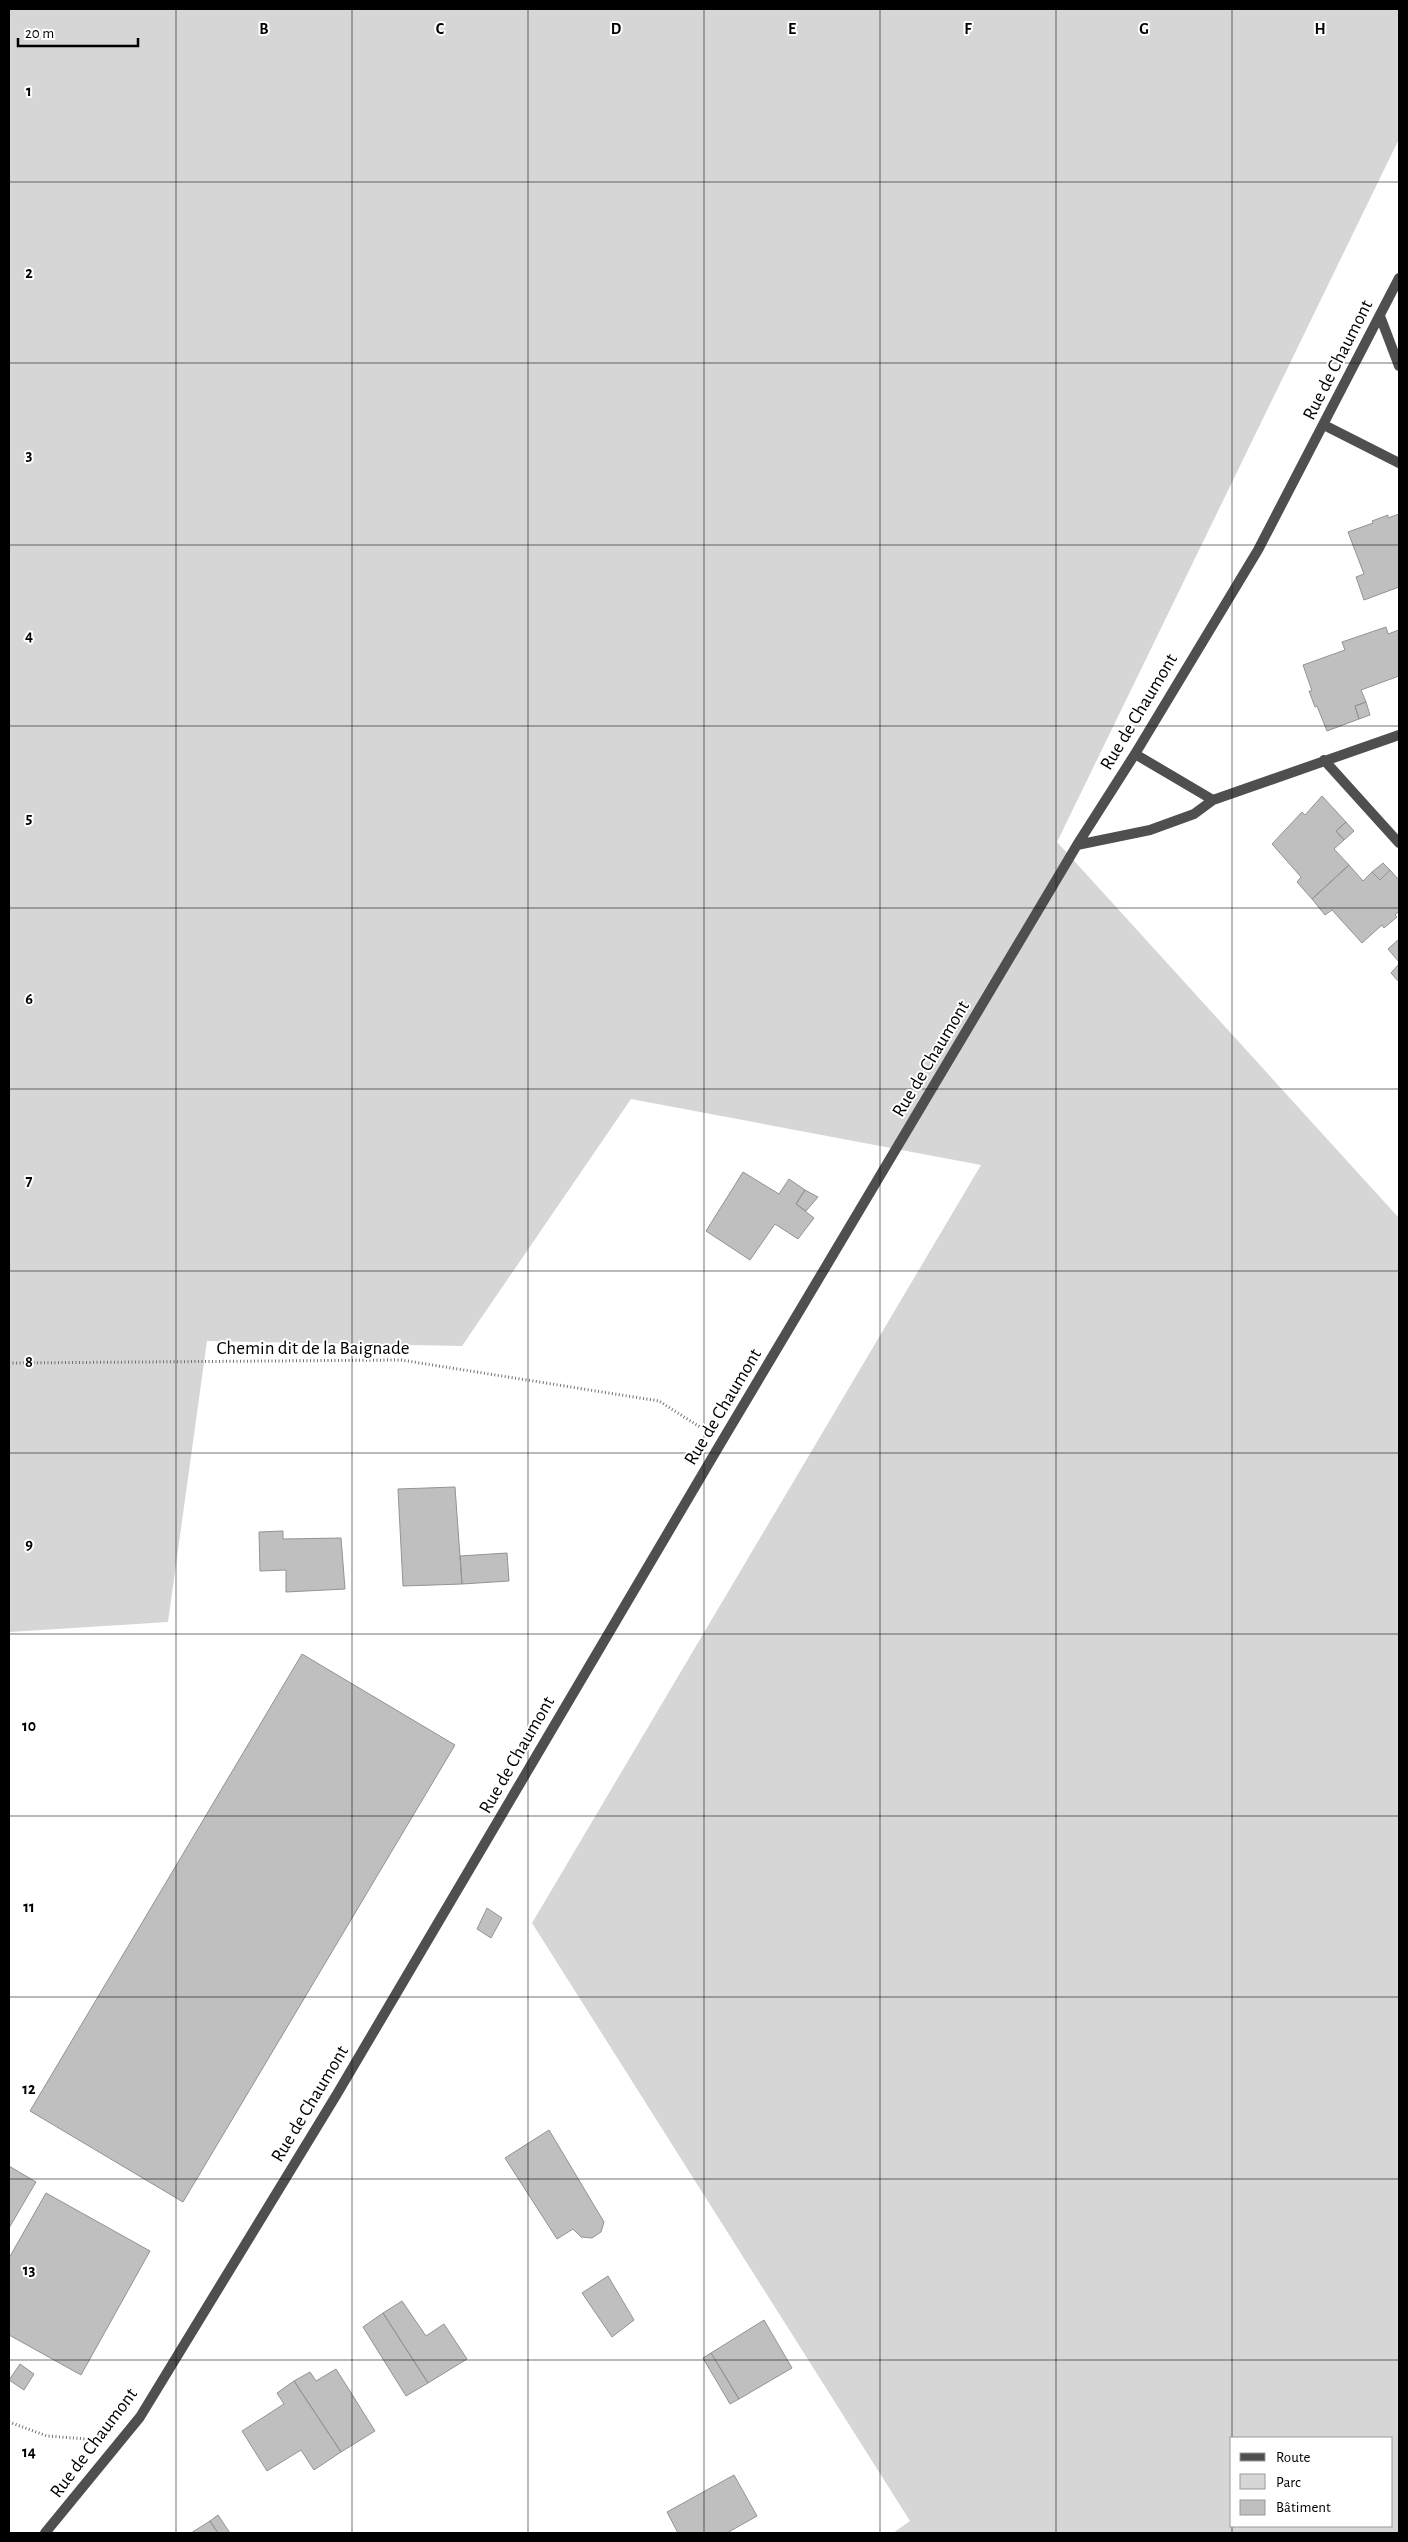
<svg xmlns="http://www.w3.org/2000/svg" width="1408" height="2542" font-family="'Alegreya Sans',sans-serif">
  <style>
    .green { fill: #d6d6d6; fill-rule: evenodd }
    .building { fill: #bfbfbf; stroke: #939393 }
    .lines { fill: none; stroke-linecap: round; stroke-linejoin: round }
    .path { stroke: #717171; stroke-width: 3; stroke-dasharray: 1 2.5; stroke-linecap: butt }
    .street { stroke: #4f4f4f; stroke-width: 10 }
    .grid { fill: none; stroke: #000; stroke-width: 1; stroke-opacity: 0.55 }
    .labels { text-anchor: middle; dominant-baseline: central; stroke-width: 4; stroke-linejoin: round; paint-order: stroke }
    .street-label { font-size: 19px; fill: #000; stroke: #fff }
    .grid-label { font-size: 16px; text-anchor: middle; font-weight: bold; fill: #000; stroke: #fff; stroke-width: 4; stroke-linejoin: round; paint-order: stroke }
  </style>
  <rect width="100%" height="100%" fill="#fff"/>
  <!-- green -->
  <path class="green" d="M 9,9 L 1399,9 L 1399,139 L 1057,842 L 1399,1218 L 1399,2533 L 893,2533 L 910,2521 L 532,1923 L 981,1165 L 631,1099 L 462,1346 L 207,1341 L 168,1622 L 9,1632 ZM 1232,2438 L 1392,2438 L 1392,2526 L 1232,2526 Z"/>
  <!-- building -->
  <path class="building" d="M 1399,514 L 1399,587 L 1364,600 L 1356,577 L 1364,574 L 1348,532 L 1373,523 L 1372,521 L 1388,515 L 1388,518 Z
    M 1386,627 L 1388,634 L 1399,630 L 1399,676 L 1361,690 L 1366,702 L 1355,706 L 1359,719 L 1327,731 L 1317,706 L 1315,707 L 1309,691 L 1312,691 L 1303,665 L 1345,650 L 1342,642 Z
    M 1366,702 L 1370,715 L 1359,719 L 1355,706 Z
    M 1322,796 L 1346,822 L 1336,831 L 1344,840 L 1334,849 L 1349,865 L 1312,899 L 1297,882 L 1301,877 L 1272,844 L 1302,812 L 1305,815 Z
    M 1346,822 L 1354,831 L 1344,840 L 1336,831 Z
    M 1383,863 L 1390,870 L 1380,880 L 1372,872 Z
    M 1349,865 L 1363,881 L 1372,872 L 1380,880 L 1390,870 L 1399,880 L 1399,911 L 1395,915 L 1397,917 L 1384,928 L 1382,925 L 1362,943 L 1332,910 L 1325,915 L 1312,899 Z
    M 1399,939 L 1399,962 L 1388,949 Z
    M 1399,964 L 1399,982 L 1391,973 Z
    M 743,1172 L 779,1194 L 789,1179 L 805,1190 L 796,1204 L 814,1218 L 798,1239 L 775,1224 L 750,1260 L 706,1231 Z
    M 805,1190 L 818,1197 L 806,1211 L 796,1204 Z
    M 455,1487 L 462,1584 L 403,1586 L 398,1489 Z
    M 283,1531 L 283,1539 L 341,1538 L 345,1589 L 286,1592 L 286,1570 L 260,1571 L 259,1532 Z
    M 507,1553 L 509,1581 L 462,1584 L 460,1556 Z
    M 302,1654 L 455,1745 L 183,2202 L 30,2111 Z
    M 487,1908 L 502,1918 L 491,1938 L 477,1929 Z
    M 549,2130 L 604,2222 L 601,2232 L 592,2238 L 581,2237 L 573,2229 L 557,2239 L 505,2158 Z
    M 9,2166 L 36,2182 L 9,2228 Z
    M 46,2193 L 150,2251 L 81,2375 L 9,2335 L 9,2258 Z
    M 608,2276 L 634,2320 L 612,2337 L 582,2293 Z
    M 402,2301 L 426,2336 L 444,2324 L 467,2359 L 428,2383 L 383,2313 Z
    M 383,2313 L 428,2383 L 406,2396 L 363,2327 Z
    M 764,2320 L 792,2368 L 739,2399 L 711,2353 Z
    M 711,2353 L 739,2399 L 730,2404 L 703,2358 Z
    M 20,2364 L 34,2374 L 24,2390 L 9,2380 Z
    M 336,2369 L 375,2431 L 341,2452 L 294,2381 L 310,2372 L 316,2381 Z
    M 294,2381 L 341,2452 L 314,2470 L 301,2450 L 267,2471 L 242,2431 L 284,2404 L 277,2393 Z
    M 734,2475 L 757,2516 L 727,2533 L 678,2533 L 667,2512 Z
    M 218,2515 L 230,2533 L 218,2533 L 210,2521 Z
    M 210,2521 L 218,2533 L 191,2533 Z"/>
  <g class="lines">
    <!-- path -->
    <path class="path" d="M 9,1363 L 401,1360 L 659,1401 L 700,1427
      M 9,2422 L 47,2436 L 88,2439"/>
    <!-- street -->
    <path class="street" d="M 1380,316 L 1399,366
      M 1324,425 L 1399,463
      M 1135,754 L 1213,800
      M 1324,760 L 1399,843
      M 1077,845 L 1150,830 L 1194,814 L 1213,800 L 1399,735
      M 45,2533 L 140,2417 L 337,2094 L 722,1441 L 1077,845 L 1135,754 L 1258,550 L 1399,278"/>
  </g>
  <!-- grid -->
  <path class="grid" d="M 176,9 L 176,2533M 352,9 L 352,2533M 528,9 L 528,2533M 704,9 L 704,2533M 880,9 L 880,2533M 1056,9 L 1056,2533M 1232,9 L 1232,2438M 9,182 L 1399,182M 9,363 L 1399,363M 9,545 L 1399,545M 9,726 L 1399,726M 9,908 L 1399,908M 9,1089 L 1399,1089M 9,1271 L 1399,1271M 9,1453 L 1399,1453M 9,1634 L 1399,1634M 9,1816 L 1399,1816M 9,1997 L 1399,1997M 9,2179 L 1399,2179M 9,2360 L 1399,2360M 1232,2526 L 1232,2533"/>
  <g class="labels">
    <!-- street labels -->
    <g class="street-label">
      <text transform="translate(1338 360) rotate(-63)">Rue de Chaumont</text>
      <text transform="translate(1139 712) rotate(-59)">Rue de Chaumont</text>
      <text transform="translate(931 1059) rotate(-59)">Rue de Chaumont</text>
      <text x="313" y="1348">Chemin dit de la Baignade</text>
      <text transform="translate(723 1407) rotate(-59)">Rue de Chaumont</text>
      <text transform="translate(517 1755) rotate(-60)">Rue de Chaumont</text>
      <text transform="translate(310 2104) rotate(-59)">Rue de Chaumont</text>
      <text transform="translate(94 2443) rotate(-53)">Rue de Chaumont</text>
    </g>
  </g>
  <g class="grid-label">
    <text x="264" y="34">B</text>
    <text x="440" y="34">C</text>
    <text x="616" y="34">D</text>
    <text x="792" y="34">E</text>
    <text x="968" y="34">F</text>
    <text x="1144" y="34">G</text>
    <text x="1320" y="34">H</text>
    <text x="29" y="96">1</text>
    <text x="29" y="278">2</text>
    <text x="29" y="460">3</text>
    <text x="29" y="641">4</text>
    <text x="29" y="823">5</text>
    <text x="29" y="1004">6</text>
    <text x="29" y="1186">7</text>
    <text x="29" y="1367">8</text>
    <text x="29" y="1549">9</text>
    <text x="29" y="1731">10</text>
    <text x="29" y="1912">11</text>
    <text x="29" y="2094">12</text>
    <text x="29" y="2275">13</text>
    <text x="29" y="2457">14</text>
  </g>
  <!-- border -->
  <rect width="1408" height="2542" fill="none" stroke="#000000" stroke-width="20"/>
  <!-- legend -->
  <rect x="1230" y="2437" width="162" height="90" fill="#ffffff" stroke="#999999"/>
  <rect x="1240" y="2453" width="25" height="8" fill="#4f4f4f" stroke="#999999"/>
  <text x="1276" y="2462" font-size="15" fill="#000000">Route</text>
  <rect x="1240" y="2474" width="25" height="15" fill="#d6d6d6" stroke="#999999"/>
  <text x="1276" y="2487" font-size="15" fill="#000000">Parc</text>
  <rect x="1240" y="2500" width="25" height="15" fill="#bfbfbf" stroke="#999999"/>
  <text x="1276" y="2512" font-size="15" fill="#000000">Bâtiment</text>
  <!-- scale -->
  <path d="M18 38v8h120v-8" fill="none" stroke="#000000" stroke-width="2.5"/>
  <text x="25" y="38" font-size="15" fill="#000000" stroke="#ffffff" stroke-width="4" paint-order="stroke">20 m</text>
</svg>
